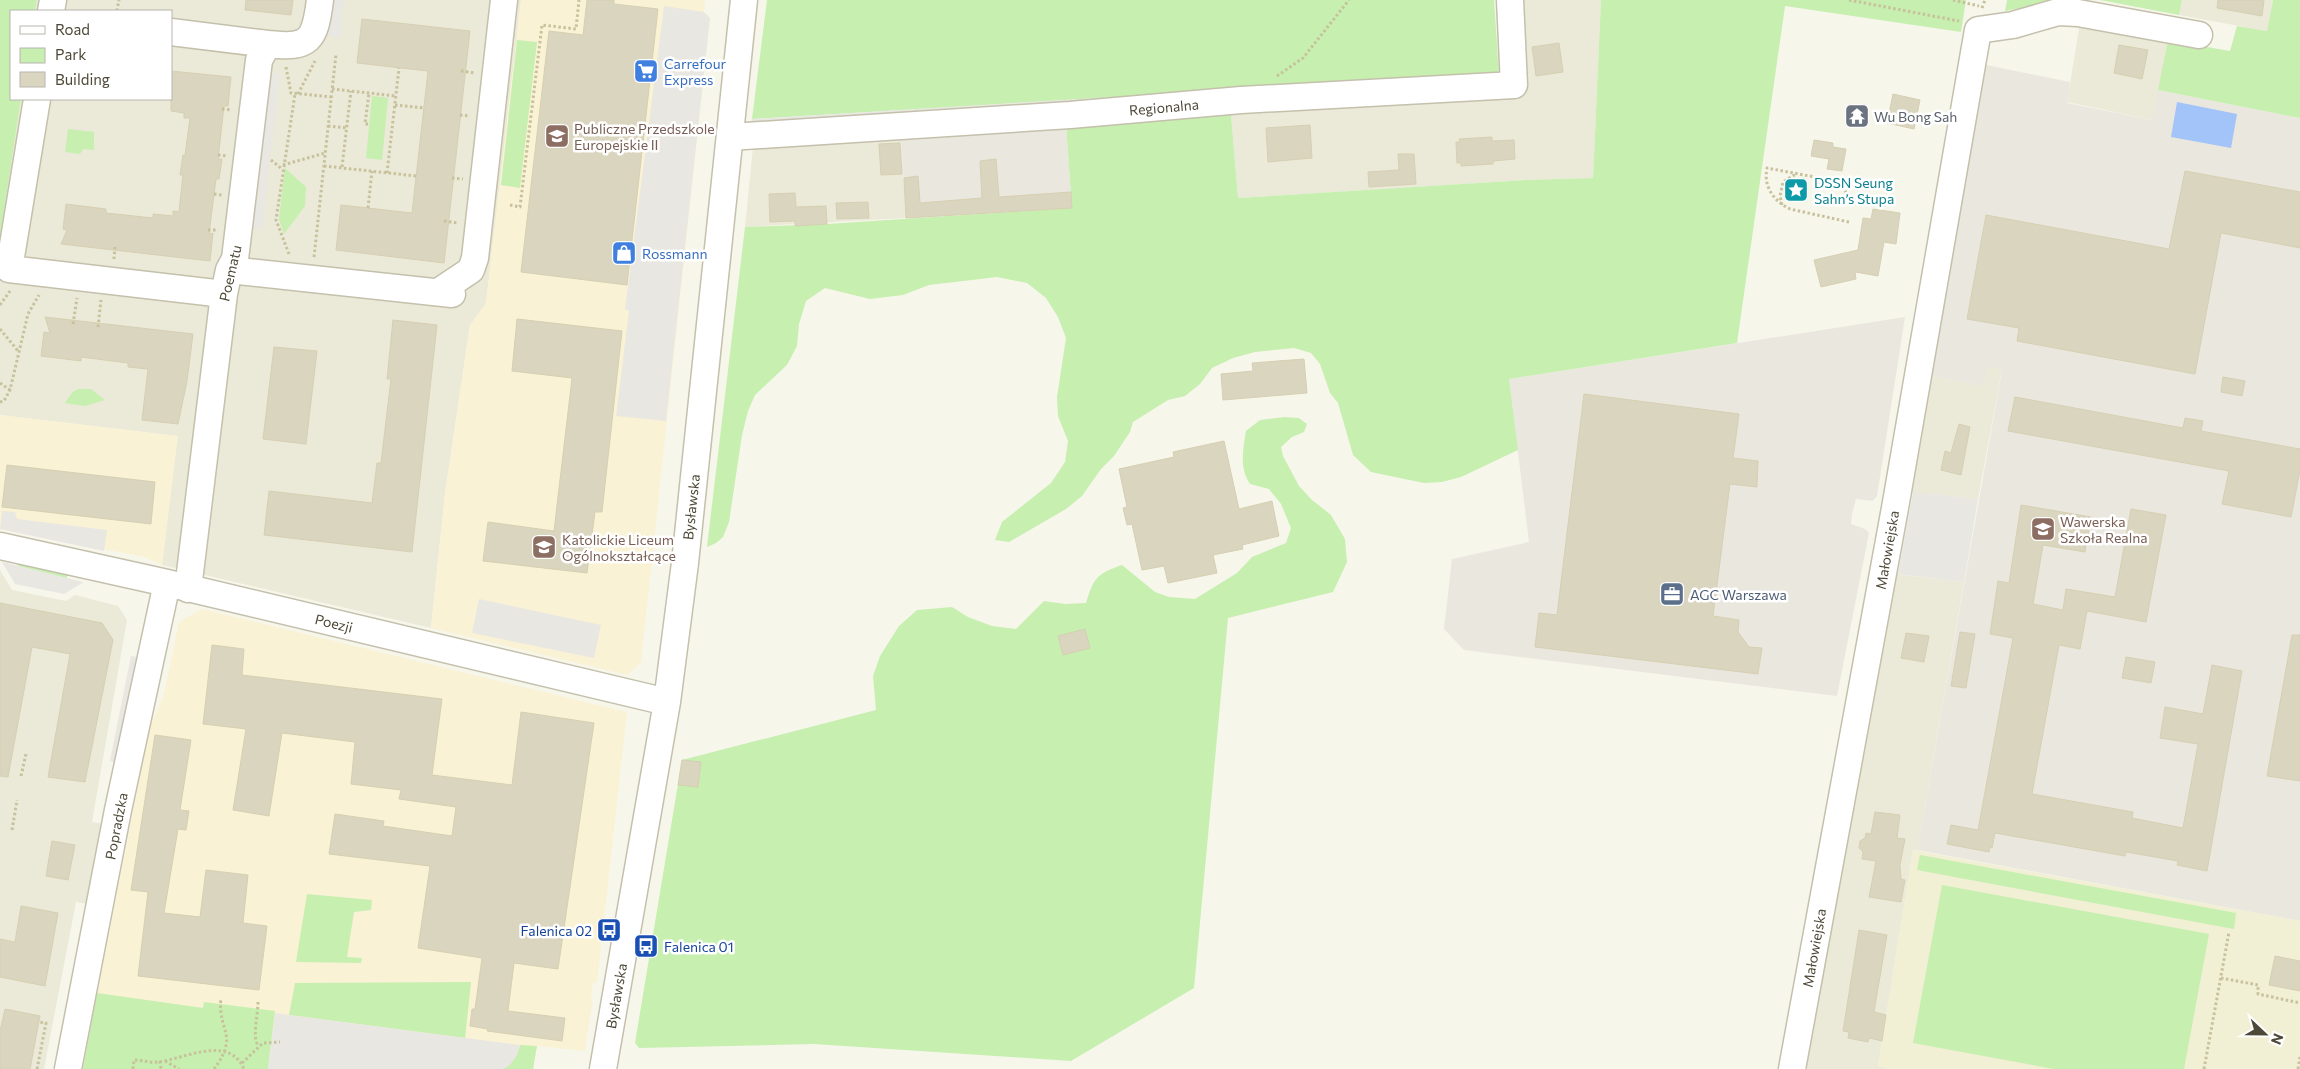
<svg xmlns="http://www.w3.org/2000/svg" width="2300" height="1069" font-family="Commissioner,sans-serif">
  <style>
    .residential { fill: #ebe9d8 }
    .commercial { fill: #faf2d5 }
    .industrial { fill: #eae7df }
    .education { fill: #f1efd4 }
    .green { fill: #c6efb0 }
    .parking { fill: #e8e7e2 }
    .water { fill: #a2c4f9 }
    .building { fill: #dad5bf; stroke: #d6cfb1 }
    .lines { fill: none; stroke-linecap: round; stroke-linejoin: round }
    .minor-casing { stroke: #c4c0ac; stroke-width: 29 }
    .path { stroke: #c7c19c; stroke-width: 3; stroke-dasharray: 2.5 2.5; stroke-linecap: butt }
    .minor { stroke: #fff; stroke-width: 26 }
    .labels { text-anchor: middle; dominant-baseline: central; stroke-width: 5; stroke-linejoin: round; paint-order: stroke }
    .shop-label { font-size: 14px; fill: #366cbe; stroke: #fff; text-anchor: start }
    .street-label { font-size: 14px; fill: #4d4837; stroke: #fff }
    .worship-label { font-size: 14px; fill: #5b616d; stroke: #fff; text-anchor: start }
    .education-label { font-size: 14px; fill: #785e54; stroke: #fff; text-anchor: start }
    .culture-label { font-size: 14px; fill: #0d838f; stroke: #fff; text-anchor: start }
    .service-label { font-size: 14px; fill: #4e5e75; stroke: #fff; text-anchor: start }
    .transit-label { font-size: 14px; fill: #164399; stroke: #fff; text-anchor: end }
  </style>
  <rect width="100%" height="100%" fill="#f7f6eb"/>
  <!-- residential -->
  <path class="residential" d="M 37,0 L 521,0 L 486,304 L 470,325 L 445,494 L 431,628 L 162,565 L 177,436 L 0,415 L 0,237 L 21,99 L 171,99 L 171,11 L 35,11 Z
    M 1516,0 L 1601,0 L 1593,178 L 1527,180 L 1238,198 L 1231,115 L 1523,96 Z
    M 2182,0 L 2273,0 L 2267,31 L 2179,15 Z
    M 2080,23 L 2168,40 L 2153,120 L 2067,102 Z
    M 901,136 L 906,218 L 745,227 L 753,147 Z
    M 1988,366 L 2002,369 L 1978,499 L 1910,492 L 1931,376 L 1984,386 Z
    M 0,570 L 12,590 L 66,601 L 75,595 L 118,606 L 127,620 L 92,822 L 103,824 L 87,904 L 76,902 L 44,1069 L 0,1069 Z
    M 1895,574 L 1964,582 L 1917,850 L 1913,850 L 1878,1066 L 1891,1069 L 1804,1069 Z"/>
  <!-- commercial -->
  <path class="commercial" d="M 521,0 L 705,0 L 704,12 L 710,18 L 641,663 L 627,675 L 431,628 L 445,494 L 470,325 L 486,303 Z
    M 0,415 L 178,436 L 162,565 L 144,557 L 0,529 Z
    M 202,609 L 627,712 L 597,983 L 593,982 L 591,999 L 593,999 L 585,1051 L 537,1046 L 533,1069 L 83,1069 L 149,730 L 164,694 L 179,622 Z"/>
  <!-- industrial -->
  <path class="industrial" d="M 1986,65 L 2070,82 L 2067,103 L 2152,120 L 2158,90 L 2300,118 L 2300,921 L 1917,850 L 2002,370 L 1988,367 L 1984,386 L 1931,376 Z
    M 1066,124 L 1072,208 L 906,218 L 901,136 Z
    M 1905,317 L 1877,496 L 1873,501 L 1856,499 L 1852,514 L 1851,524 L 1865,529 L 1869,533 L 1837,696 L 1464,650 L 1444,629 L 1452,559 L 1529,542 L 1509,379 Z"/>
  <!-- education -->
  <path class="education" d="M 1913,850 L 2300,921 L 2300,1069 L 1891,1069 L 1878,1066 Z"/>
  <!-- green -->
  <path class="green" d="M 0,0 L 37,0 L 35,11 L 11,11 L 11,99 L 21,99 L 0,237 Z
    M 767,0 L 1494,0 L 1499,74 L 752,119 Z
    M 1601,0 L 1966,0 L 1961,32 L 1785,6 L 1737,343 L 1509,379 L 1518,450 L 1461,477 L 1442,482 L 1424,483 L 1371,472 L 1353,455 L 1338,403 L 1330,393 L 1320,364 L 1311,353 L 1294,348 L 1255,352 L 1233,358 L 1212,368 L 1200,384 L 1185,396 L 1168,400 L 1133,422 L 1130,432 L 1114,456 L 1101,469 L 1082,496 L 1066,509 L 1009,542 L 995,540 L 1002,522 L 1051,483 L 1065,462 L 1068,441 L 1058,416 L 1057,397 L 1066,338 L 1058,317 L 1046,298 L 1027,283 L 997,277 L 929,285 L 903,295 L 870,299 L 825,288 L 806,301 L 799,324 L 797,346 L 787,365 L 755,395 L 748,411 L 742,435 L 729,522 L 723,537 L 716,543 L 707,547 L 745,227 L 827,224 L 1072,208 L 1066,124 L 1231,115 L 1238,198 L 1527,180 L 1593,178 Z
    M 2007,0 L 2060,0 L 2005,11 Z
    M 2100,0 L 2182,0 L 2179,15 Z
    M 2273,0 L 2300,0 L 2300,118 L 2158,90 L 2168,40 L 2230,51 L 2237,26 L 2267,31 Z
    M 517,40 L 537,42 L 520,188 L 501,185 Z
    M 372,96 L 388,98 L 382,160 L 366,158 Z
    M 68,129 L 94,132 L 94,150 L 83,149 L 80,154 L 65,152 Z
    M 285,168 L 306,187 L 305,206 L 284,234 L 279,219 Z
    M 78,389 L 91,389 L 105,400 L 85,406 L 65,403 L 72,393 Z
    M 1284,417 L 1299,418 L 1307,424 L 1304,432 L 1292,437 L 1281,447 L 1283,456 L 1299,486 L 1312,500 L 1331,515 L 1345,539 L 1347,562 L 1333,592 L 1228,618 L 1194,988 L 1071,1061 L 814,1044 L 639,1048 L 635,1043 L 682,760 L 876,710 L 873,676 L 880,656 L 899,626 L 917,610 L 952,607 L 968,617 L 992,626 L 1016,629 L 1044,601 L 1065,604 L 1086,603 C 1094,577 1097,574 1122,565 L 1155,592 L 1169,597 L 1195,599 L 1237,573 L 1252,557 L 1286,543 L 1291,528 L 1281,504 L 1269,489 L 1250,484 C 1239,468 1243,449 1246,431 L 1260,420 Z
    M 17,558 L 72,571 L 66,578 L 18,566 L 16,563 Z
    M 1920,855 L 2236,913 L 2234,929 L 1917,870 Z
    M 1942,885 L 2209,934 L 2184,1069 L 2054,1069 L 1913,1043 Z
    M 307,894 L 372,900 L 371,910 L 354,912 L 347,957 L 362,958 L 361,963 L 296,962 Z
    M 471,982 L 465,1038 L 289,1015 L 295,983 Z
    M 97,993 L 203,1008 L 204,1002 L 275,1011 L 268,1069 L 83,1069 Z
    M 520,1045 L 537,1046 L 533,1069 L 503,1069 C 513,1063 517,1056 520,1045 Z"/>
  <!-- parking -->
  <path class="parking" d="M 331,0 L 344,0 L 340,38 L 327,36 Z
    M 664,6 L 704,12 L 710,18 L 666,421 L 616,416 L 629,311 L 625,309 Z
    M 266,72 L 280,74 L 262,230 L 247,229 Z
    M 1112,97 L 1111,109 L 750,130 L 752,119 Z
    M 1913,492 L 1978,499 L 1964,582 L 1898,574 Z
    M 2,511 L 15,512 L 17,519 L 107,530 L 104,551 L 0,529 Z
    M 2,562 L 83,582 L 84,582 L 64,594 L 15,584 Z
    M 479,599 L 601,625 L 594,658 L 472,633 Z
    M 131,656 L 138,657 L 117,763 L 110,761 Z
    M 275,1013 L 289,1015 L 520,1045 L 517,1055 L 510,1065 L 503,1069 L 268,1069 Z"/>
  <!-- water -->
  <path class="water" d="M 2177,102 L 2237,114 L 2231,148 L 2171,137 Z"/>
  <!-- building -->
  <path class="building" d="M 246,0 L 293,0 L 291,15 L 245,10 Z
    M 587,0 L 614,0 L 614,4 L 658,9 L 627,285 L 521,272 L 549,31 L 583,35 Z
    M 2218,0 L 2264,0 L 2262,16 L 2217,8 Z
    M 362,19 L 470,31 L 444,263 L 336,250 L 341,205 L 412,213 L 428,71 L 357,63 Z
    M 1559,43 L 1563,72 L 1536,76 L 1532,47 Z
    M 2119,45 L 2148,50 L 2142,79 L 2114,73 Z
    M 171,71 L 231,77 L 228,106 L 224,106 L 218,159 L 222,159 L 219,179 L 216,179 L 209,234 L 213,233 L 210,261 L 61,244 L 67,230 L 63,229 L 66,204 L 106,209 L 106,213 L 153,218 L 153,214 L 173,216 L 173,211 L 179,212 L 183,175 L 180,175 L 183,155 L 185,155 L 190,118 L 184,118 L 184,113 L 171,111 Z
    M 1893,94 L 1920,100 L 1914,129 L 1887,123 Z
    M 1310,125 L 1312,158 L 1268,162 L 1266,128 Z
    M 1492,137 L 1492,141 L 1514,140 L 1515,159 L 1493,161 L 1493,164 L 1461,166 L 1461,163 L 1457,163 L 1456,142 L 1460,142 L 1459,139 Z
    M 1814,140 L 1833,143 L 1833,147 L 1846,149 L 1842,171 L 1827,169 L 1829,159 L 1811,156 Z
    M 900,143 L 902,174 L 881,175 L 879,144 Z
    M 1398,154 L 1414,154 L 1416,184 L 1369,187 L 1368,172 L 1399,170 Z
    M 996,159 L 999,197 L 1071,192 L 1072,208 L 906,218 L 904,178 L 918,176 L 920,203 L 982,198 L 980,161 Z
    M 2185,171 L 2300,192 L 2300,248 L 2221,233 L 2195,374 L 2017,341 L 2019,328 L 1967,319 L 1986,215 L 2169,249 Z
    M 795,193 L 796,207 L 826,206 L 827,224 L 795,226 L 795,221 L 770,222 L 769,194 Z
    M 868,202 L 869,218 L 837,219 L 836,203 Z
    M 1873,209 L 1900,213 L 1896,244 L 1884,242 L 1878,276 L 1855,272 L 1856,279 L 1821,287 L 1814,260 L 1858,250 L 1863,218 L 1871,219 Z
    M 45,317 L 193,334 L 187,381 L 178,424 L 142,420 L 148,369 L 128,367 L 128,363 L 81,357 L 81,361 L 41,356 L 44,332 L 50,333 Z
    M 517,319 L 622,331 L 602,512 L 595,512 L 587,573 L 483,561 L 488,522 L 554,531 L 572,378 L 512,371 Z
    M 393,320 L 437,325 L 412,552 L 264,535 L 269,491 L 372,503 L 377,463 L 381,463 L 391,379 L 387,379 Z
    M 274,347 L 317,351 L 306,444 L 263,439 Z
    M 1304,359 L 1307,393 L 1223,400 L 1221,374 L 1253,371 L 1252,363 Z
    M 2223,377 L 2245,381 L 2242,396 L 2221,392 Z
    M 1584,394 L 1739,414 L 1733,458 L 1758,461 L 1757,487 L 1730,484 L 1713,616 L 1739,620 L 1738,632 L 1749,647 L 1762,648 L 1758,674 L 1535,647 L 1539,613 L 1557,615 Z
    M 2015,397 L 2183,428 L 2185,418 L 2203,421 L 2201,431 L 2300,449 L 2300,470 L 2291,517 L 2222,504 L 2229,471 L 2008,431 Z
    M 1959,424 L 1970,427 L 1961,475 L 1941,470 L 1945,451 L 1951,453 Z
    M 1224,441 L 1239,509 L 1272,501 L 1279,536 L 1242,545 L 1243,549 L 1213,555 L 1217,573 L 1168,583 L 1164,566 L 1142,570 L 1132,524 L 1127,525 L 1123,508 L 1127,507 L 1119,469 L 1174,457 L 1173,452 Z
    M 7,465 L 155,482 L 151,524 L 2,507 Z
    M 2021,505 L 2091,517 L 2085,552 L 2043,545 L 2033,604 L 2063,610 L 2066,589 L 2115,597 L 2131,509 L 2166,515 L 2146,622 L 2087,611 L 2080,649 L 2059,645 L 2032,794 L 2133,812 L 2132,818 L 2183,828 L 2198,744 L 2160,738 L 2165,707 L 2203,714 L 2212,665 L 2242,671 L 2207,871 L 2177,865 L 2178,861 L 2126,852 L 2125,856 L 1995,833 L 1992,848 L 1990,847 L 1989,852 L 1947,844 L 1951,825 L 1978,830 L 2013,638 L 1990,634 L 1998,581 L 2009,583 Z
    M 0,603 L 102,623 L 113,640 L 85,782 L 48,777 L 70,654 L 32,647 L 8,777 L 0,776 Z
    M 1085,629 L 1090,648 L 1063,655 L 1058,636 Z
    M 1960,632 L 1975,634 L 1966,688 L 1951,686 Z
    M 1906,633 L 1929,636 L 1924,662 L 1901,658 Z
    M 2292,635 L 2300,635 L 2300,781 L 2267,776 Z
    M 212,645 L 244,649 L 242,675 L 442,699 L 432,775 L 512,785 L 521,712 L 594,723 L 558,969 L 514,963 L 508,1011 L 565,1018 L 562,1041 L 487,1031 L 488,1029 L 470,1026 L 472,1009 L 475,1009 L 482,958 L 418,948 L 430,866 L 329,854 L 335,814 L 384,821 L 383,826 L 452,836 L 456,807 L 399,799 L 401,790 L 351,784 L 355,742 L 282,733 L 269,816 L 233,810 L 246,729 L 203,724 Z
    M 2126,657 L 2155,662 L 2151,683 L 2122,678 Z
    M 155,735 L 191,740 L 180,810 L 189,811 L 186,830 L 178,829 L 164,913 L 200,917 L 206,870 L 248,875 L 243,923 L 267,926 L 259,990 L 138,976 L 148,892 L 131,890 Z
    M 682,760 L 701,762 L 698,787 L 678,785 Z
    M 1875,812 L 1900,815 L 1897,838 L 1905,839 L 1900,865 L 1901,879 L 1905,880 L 1901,902 L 1869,897 L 1876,861 L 1862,859 L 1863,852 L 1859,848 L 1860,841 L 1865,838 L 1866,833 L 1871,834 Z
    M 52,841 L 75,845 L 68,880 L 46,876 Z
    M 21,906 L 58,913 L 45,986 L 0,977 L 0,939 L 15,942 Z
    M 1859,930 L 1887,935 L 1874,1012 L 1886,1015 L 1882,1041 L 1869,1038 L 1868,1042 L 1848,1038 L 1849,1032 L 1843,1031 Z
    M 2275,956 L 2300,961 L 2300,991 L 2269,985 Z
    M 5,1009 L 40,1016 L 30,1069 L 0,1069 L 0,1031 Z"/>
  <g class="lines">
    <defs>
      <path id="minor" d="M 51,11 L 53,0
        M 171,32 L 268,44
        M 37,99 L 9,269 L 224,294
        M 730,137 L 1070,115 L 1241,100 L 1514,85 L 1510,0
        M 229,270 L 452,294
        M 438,292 L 471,270 L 475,258 L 504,0
        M 0,546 L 167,583 L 667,702
        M 188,589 L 224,294 L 229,270 L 235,259 L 259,60 L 268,44 C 310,49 315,40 320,0
        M 68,1069 L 118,810 L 167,583
        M 603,1069 L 667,702 L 685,563 L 744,0
        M 1792,1069 L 1895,508 L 1978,30 L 2013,25 L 2058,12 L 2078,13 L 2199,35"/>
    </defs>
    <!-- minor casing -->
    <use href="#minor" class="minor-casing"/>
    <!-- path -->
    <path class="path" d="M 1849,0 L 1959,21
      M 1953,0 L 1979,6
      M 1982,8 L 1985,0
      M 117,11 L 119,0
      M 286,67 L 291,93 L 331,97
      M 461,71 L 475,73
      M 1277,76 L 1303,58 L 1349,0
      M 332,89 L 396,96
      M 298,94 L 315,61
      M 395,105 L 424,108
      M 222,109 L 232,110
      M 460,115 L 470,116
      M 368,124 L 365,124 L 369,93
      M 328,126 L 347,128
      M 218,155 L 227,156
      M 271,160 L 282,169
      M 283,165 L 325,153
      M 324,166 L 416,176
      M 342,167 L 351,91
      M 387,173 L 399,68
      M 452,178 L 463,179
      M 214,194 L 222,195
      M 510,205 L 520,207 L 542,25 L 576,29 L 579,0
      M 1782,205 L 1780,196 L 1783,182 L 1796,174
      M 368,208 L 372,171
      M 444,221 L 458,223
      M 1849,222 L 1790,209 C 1774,201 1763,187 1767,168 L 1836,181 L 1842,186 L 1852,203
      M 208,230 L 216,230
      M 289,254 L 276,220 L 295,94
      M 314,257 L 336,54
      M 114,259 L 115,247
      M 0,305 L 10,291
      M 73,324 L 77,298
      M 98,327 L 101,300
      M 0,329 L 18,351
      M 0,383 L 10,390
      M 0,402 L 4,401 L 10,390 L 28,314 L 39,295
      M 21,776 L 26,754
      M 12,830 L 17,800
      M 2221,978 L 2258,985 L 2258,994 L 2300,1003
      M 258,1002 C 258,1017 252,1033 258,1046
      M 160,1061 L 161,1069
      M 165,1061 L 179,1069
      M 242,1063 L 263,1043 L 280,1042
      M 37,1069 L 46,1023 L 39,1022
      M 133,1069 L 134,1060 C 142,1060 150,1063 158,1062 C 184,1059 229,1034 244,1069
      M 214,1069 C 240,1034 217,1031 221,998
      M 2204,1069 L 2229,932
      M 2298,1069 L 2300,1057"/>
    <!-- minor -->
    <use href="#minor" class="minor"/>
  </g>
  <!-- icons -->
  <defs>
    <symbol id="supermarket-square" viewBox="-11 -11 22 22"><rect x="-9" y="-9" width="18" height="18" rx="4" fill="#3f7fe0" stroke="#fff"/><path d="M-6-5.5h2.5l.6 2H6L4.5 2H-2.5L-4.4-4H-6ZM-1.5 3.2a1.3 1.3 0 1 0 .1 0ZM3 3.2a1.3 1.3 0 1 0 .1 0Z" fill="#fff"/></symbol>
    <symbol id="temple-square" viewBox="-11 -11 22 22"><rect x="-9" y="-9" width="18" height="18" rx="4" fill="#6b7280" stroke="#fff"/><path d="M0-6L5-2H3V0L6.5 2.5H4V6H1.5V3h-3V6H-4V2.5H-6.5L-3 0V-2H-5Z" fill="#fff"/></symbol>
    <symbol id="school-square" viewBox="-11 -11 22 22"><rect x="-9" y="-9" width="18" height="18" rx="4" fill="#8d6e63" stroke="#fff"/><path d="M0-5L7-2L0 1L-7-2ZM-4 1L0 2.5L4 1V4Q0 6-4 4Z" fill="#fff"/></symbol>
    <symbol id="sight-square" viewBox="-11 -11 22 22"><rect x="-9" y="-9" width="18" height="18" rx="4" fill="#0f9aa8" stroke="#fff"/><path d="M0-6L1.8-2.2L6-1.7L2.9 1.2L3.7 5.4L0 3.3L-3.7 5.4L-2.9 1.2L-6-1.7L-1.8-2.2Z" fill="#fff"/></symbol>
    <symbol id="shop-square" viewBox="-11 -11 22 22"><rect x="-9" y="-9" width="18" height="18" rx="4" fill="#3f7fe0" stroke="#fff"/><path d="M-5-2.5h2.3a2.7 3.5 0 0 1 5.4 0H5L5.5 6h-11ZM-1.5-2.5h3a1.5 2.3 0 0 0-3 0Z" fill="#fff"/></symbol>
    <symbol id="office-square" viewBox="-11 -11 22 22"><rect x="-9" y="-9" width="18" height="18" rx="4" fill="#5c6f8a" stroke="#fff"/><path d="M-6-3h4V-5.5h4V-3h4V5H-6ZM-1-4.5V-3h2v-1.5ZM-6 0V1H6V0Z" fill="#fff"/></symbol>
    <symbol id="bus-square" viewBox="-11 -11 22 22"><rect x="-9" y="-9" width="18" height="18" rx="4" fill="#1a4fb4" stroke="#fff"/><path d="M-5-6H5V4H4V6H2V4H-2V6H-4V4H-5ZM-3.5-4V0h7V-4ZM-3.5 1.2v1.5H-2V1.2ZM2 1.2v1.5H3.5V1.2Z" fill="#fff"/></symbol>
  </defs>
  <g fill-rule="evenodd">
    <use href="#supermarket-square" x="632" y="57" width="28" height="28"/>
    <use href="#temple-square" x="1843" y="102" width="28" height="28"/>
    <use href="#school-square" x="543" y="122" width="28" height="28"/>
    <use href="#sight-square" x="1782" y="176" width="28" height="28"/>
    <use href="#shop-square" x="610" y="239" width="28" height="28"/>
    <use href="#school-square" x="2029" y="515" width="28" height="28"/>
    <use href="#school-square" x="530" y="533" width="28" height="28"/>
    <use href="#office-square" x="1658" y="580" width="28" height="28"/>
    <use href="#bus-square" x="595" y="916" width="28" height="28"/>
    <use href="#bus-square" x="632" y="932" width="28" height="28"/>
  </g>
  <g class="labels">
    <!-- shop labels -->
    <g class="shop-label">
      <text x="664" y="63">Carrefour<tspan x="664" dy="16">Express</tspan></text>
      <text x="642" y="253">Rossmann</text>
    </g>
    <!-- street labels -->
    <g class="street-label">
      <text transform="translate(1164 107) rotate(-5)">Regionalna</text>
      <text transform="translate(230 273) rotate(-77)">Poematu</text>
      <text transform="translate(691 507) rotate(-84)">Bysławska</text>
      <text transform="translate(1887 550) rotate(-80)">Małowiejska</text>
      <text transform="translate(334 623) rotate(14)">Poezji</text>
      <text transform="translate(116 826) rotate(-79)">Popradzka</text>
      <text transform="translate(1814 948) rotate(-80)">Małowiejska</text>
      <text transform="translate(616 996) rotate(-80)">Bysławska</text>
    </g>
    <!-- worship labels -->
    <g class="worship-label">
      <text x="1874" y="116">Wu Bong Sah</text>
    </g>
    <!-- education labels -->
    <g class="education-label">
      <text x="574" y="128">Publiczne Przedszkole<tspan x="574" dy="16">Europejskie II</tspan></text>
      <text x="2060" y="521">Wawerska<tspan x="2060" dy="16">Szkoła Realna</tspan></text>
      <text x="562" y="539">Katolickie Liceum<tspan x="562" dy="16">Ogólnokształcące</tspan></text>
    </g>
    <!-- culture labels -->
    <g class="culture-label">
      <text x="1814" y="182">DSSN Seung<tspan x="1814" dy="16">Sahn’s Stupa</tspan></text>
    </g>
    <!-- service labels -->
    <g class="service-label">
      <text x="1690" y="594">AGC Warszawa</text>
    </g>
    <!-- transit labels -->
    <g class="transit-label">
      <text x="592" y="930">Falenica 02</text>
      <text x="664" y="946" text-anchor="start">Falenica 01</text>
    </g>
  </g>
  <!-- legend -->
  <rect x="10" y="10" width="162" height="90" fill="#ffffff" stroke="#b8b6af"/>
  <rect x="20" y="26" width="25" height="8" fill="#ffffff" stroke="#b8b6af"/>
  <text x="55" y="35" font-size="15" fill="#4d4837">Road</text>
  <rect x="20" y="48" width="25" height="15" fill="#c6efb0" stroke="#b8b6af"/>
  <text x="55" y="60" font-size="15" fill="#4d4837">Park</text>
  <rect x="20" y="72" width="25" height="15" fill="#dad5bf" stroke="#b8b6af"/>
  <text x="55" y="85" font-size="15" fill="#4d4837">Building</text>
  <!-- north arrow -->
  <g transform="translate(2265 1034) rotate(112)" stroke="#ffffff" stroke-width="4" paint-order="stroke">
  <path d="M0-4L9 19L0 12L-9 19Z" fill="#4d4837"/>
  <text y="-8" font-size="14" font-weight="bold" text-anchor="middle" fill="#4d4837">N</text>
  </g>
</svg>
